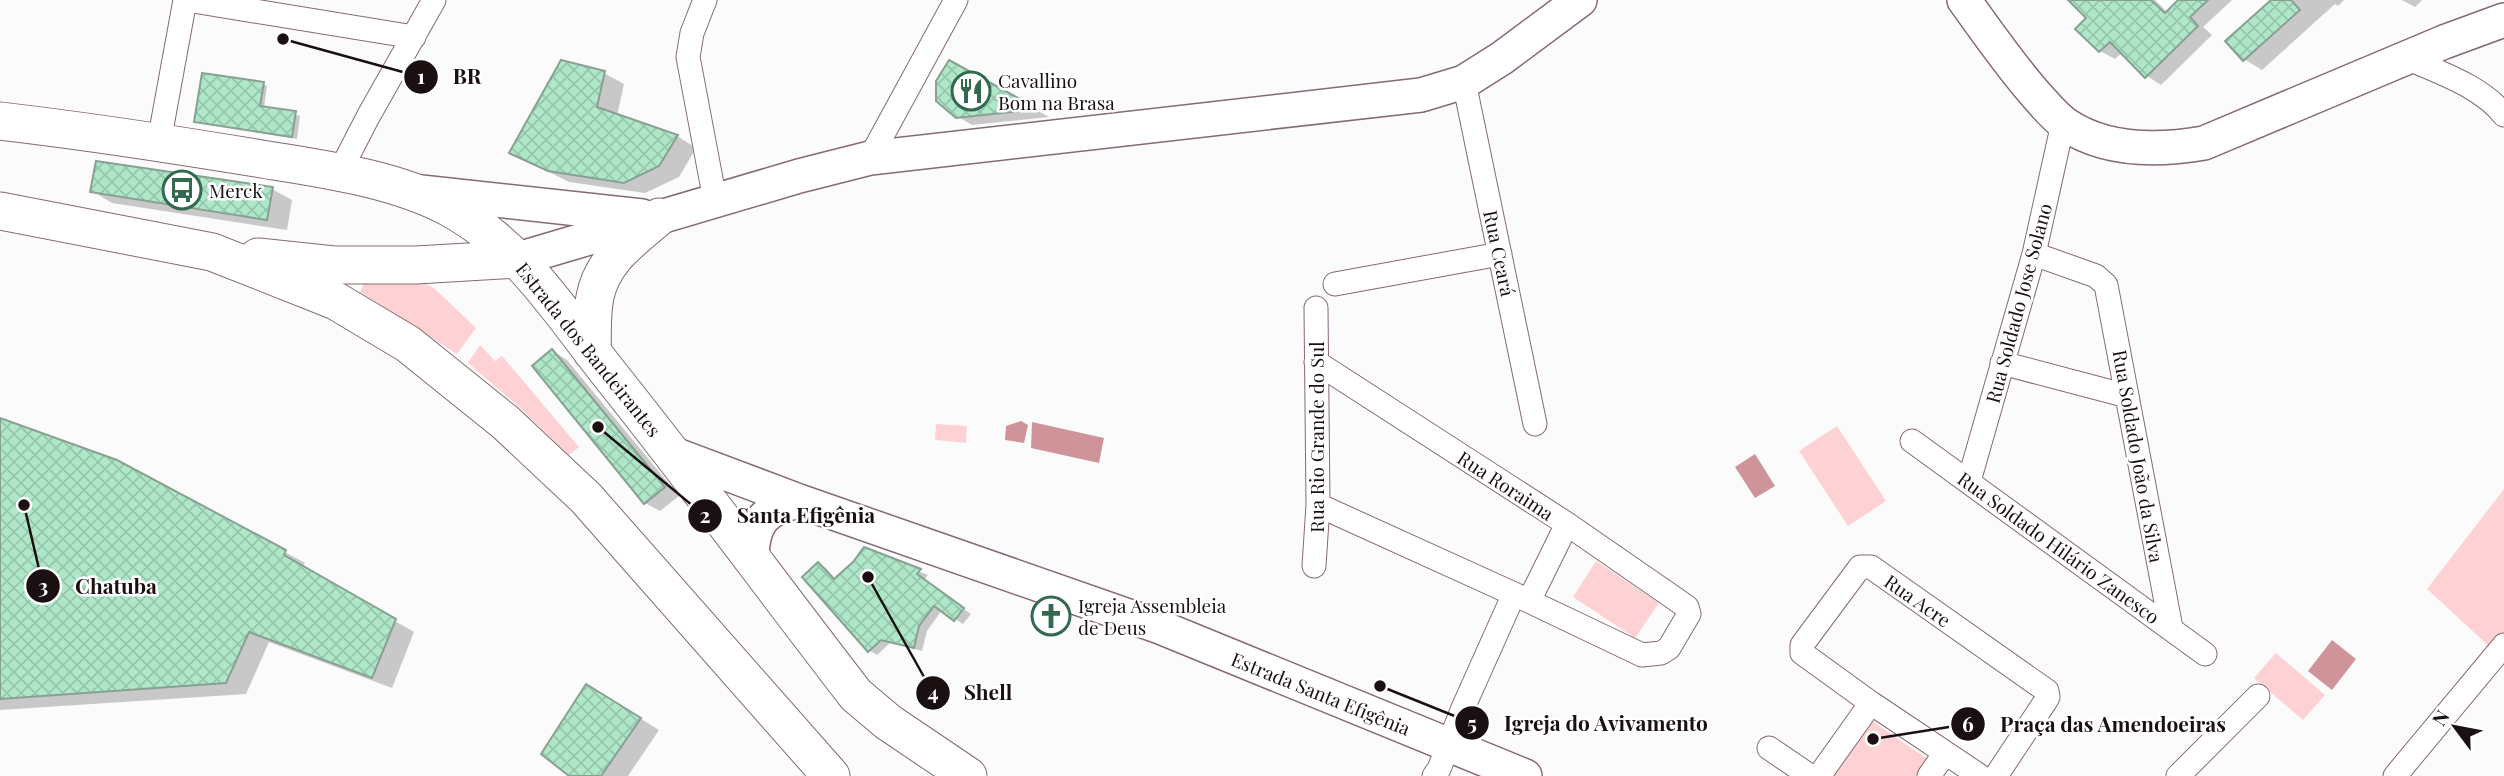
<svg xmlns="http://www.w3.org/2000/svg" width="2504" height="776" font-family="'Playfair Display',serif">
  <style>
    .park { fill: #fed2d5 }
    .water { fill: #cf949a }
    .shadow { fill: #0003 }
    .building { fill: url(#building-cross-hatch); stroke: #89a193; stroke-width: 2 }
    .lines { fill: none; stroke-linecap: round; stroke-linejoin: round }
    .street-casing { stroke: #856b6d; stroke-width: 25 }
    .secondary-casing { stroke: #856b6d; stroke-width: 36 }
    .primary-casing { stroke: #856b6d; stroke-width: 39 }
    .street { stroke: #fff; stroke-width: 23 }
    .secondary { stroke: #fff; stroke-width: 33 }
    .primary { stroke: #fff; stroke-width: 37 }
    .labels { text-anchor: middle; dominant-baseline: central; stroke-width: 5; stroke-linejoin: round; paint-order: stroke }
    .poi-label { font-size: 19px; fill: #1a1011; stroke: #fff; text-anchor: start }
    .street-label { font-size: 19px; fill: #1a1011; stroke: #fff }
    .leader { fill: none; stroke: #1a1011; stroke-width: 2.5 }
    .callout-dot { fill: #1a1011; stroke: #fff; stroke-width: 2.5 }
    .mark-label { font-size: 21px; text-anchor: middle; font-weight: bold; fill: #fff }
    .callout-label { font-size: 21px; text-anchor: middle; font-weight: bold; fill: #1a1011; stroke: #fff; stroke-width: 5; stroke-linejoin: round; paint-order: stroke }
  </style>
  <defs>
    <pattern id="building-cross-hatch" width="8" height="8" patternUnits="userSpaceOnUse" patternTransform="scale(1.75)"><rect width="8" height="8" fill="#afe8c9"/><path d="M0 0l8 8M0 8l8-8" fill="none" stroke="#96c6ac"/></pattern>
  </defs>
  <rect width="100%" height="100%" fill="#fbfbfb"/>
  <!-- park -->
  <path class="park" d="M 366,278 L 414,278 L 434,288 L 476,328 L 457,354 L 360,292 Z
    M 480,345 L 495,361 L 502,356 L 579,447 L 569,455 L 518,406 L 468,363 Z
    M 936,424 L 967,426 L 966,443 L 935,440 Z
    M 1837,426 L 1886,501 L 1848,526 L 1799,451 Z
    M 2504,489 L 2504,636 L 2490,647 L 2427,589 Z
    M 1596,561 L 1659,603 L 1635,638 L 1573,597 Z
    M 2276,653 L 2325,695 L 2303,720 L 2254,678 Z
    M 1865,716 L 1930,761 L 1920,776 L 1824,776 Z"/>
  <!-- water -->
  <path class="water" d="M 1021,421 L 1028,425 L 1024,443 L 1005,440 L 1006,426 Z
    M 1032,422 L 1104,438 L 1099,463 L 1031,448 Z
    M 1755,454 L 1775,486 L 1755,498 L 1735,467 Z
    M 2332,640 L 2356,659 L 2332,690 L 2308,671 Z"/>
  <!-- shadow -->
  <path class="shadow" d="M 2070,0 L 2155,0 L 2168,13 L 2180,0 L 2232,0 L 2203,27 L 2212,35 L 2161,85 L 2147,76 L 2123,52 L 2115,59 L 2100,51 L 2078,29 L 2088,18 Z
    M 2274,0 L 2344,0 L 2338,6 L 2335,4 L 2262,70 L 2244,59 Z
    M 2402,0 L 2422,0 L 2415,7 Z
    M 950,62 L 1049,117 L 972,125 L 957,116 Z
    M 604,73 L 624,84 L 617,116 L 677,136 L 696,148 L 679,177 L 645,193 L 569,182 L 531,163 Z
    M 263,84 L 267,86 L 264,108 L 300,116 L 297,139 L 196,122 Z
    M 272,189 L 292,200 L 287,230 L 112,203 L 92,191 Z
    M 553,351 L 567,360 L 679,496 L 660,511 L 645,503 Z
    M 0,420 L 285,552 L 305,563 L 302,568 L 414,632 L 392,688 L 269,642 L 246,694 L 0,710 Z
    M 865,549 L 928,575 L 924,580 L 971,614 L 963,624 L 942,610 L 927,631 L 922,651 L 890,643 L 877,655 L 869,650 L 818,564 L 826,568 L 836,580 L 854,563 Z
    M 606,697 L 659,730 L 628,776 L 572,776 Z"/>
  <!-- building -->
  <path class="building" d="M 2068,0 L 2151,0 L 2165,13 L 2178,0 L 2208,0 L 2190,17 L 2198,26 L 2145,78 L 2110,42 L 2099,52 L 2075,29 L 2086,18 Z
    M 2271,0 L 2291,0 L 2300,10 L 2243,61 L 2225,41 Z
    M 561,60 L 605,71 L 597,107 L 678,135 L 659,166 L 624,183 L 548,171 L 509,153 Z
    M 949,60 L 1038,109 L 956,118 L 936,101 L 936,81 Z
    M 202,73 L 264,82 L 260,106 L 296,111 L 292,137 L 194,122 Z
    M 96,161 L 273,187 L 267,220 L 90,192 Z
    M 552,349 L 665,487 L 644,504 L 532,366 Z
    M 0,418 L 117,460 L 286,550 L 284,555 L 396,619 L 372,678 L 249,632 L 226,683 L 0,699 Z
    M 864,547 L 921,569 L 917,574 L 964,608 L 954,621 L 934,606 L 919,626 L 914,648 L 881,640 L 868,652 L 802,577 L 818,562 L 834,579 L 853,562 Z
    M 586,684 L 641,718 L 601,776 L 569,776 L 541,754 Z"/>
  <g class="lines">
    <defs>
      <path id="street" d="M 187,0 L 414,37
        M 705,0 L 692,33 L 688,57 L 715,200
        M 2407,58 C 2440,73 2481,86 2504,115
        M 1464,82 L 1535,424
        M 159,142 L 185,0
        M 870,158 L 956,0
        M 339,173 L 369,115 L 434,0
        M 2034,254 L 2096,276 L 2106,285 L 2171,628
        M 1335,284 L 1500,254
        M 1316,362 L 1567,524 L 1687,607 L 1689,614 L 1669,648 L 1661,653 L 1642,655 L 1514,594 L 1318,505
        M 2002,363 L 2127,396
        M 1912,441 L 2205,654
        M 1969,481 L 2034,254 L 2063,123
        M 1314,566 L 1318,505 L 1316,308
        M 1529,601 L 1567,524
        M 1769,748 L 1810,776
        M 1434,776 L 1439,769 L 1463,708 L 1514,594
        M 1819,776 L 1871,703
        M 1929,776 L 1945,753
        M 1980,776 L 1871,703 L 1802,653 L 1802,645 L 1860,567 L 1871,567 L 2047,691 L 2048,697 L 2045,702 L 1996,776
        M 2178,776 L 2258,696
        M 2395,776 L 2504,645"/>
      <path id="secondary" d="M 1964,0 C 1988,33 2011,67 2038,97 C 2046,106 2055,117 2065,124 C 2106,152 2158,151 2204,143 L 2444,42 L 2504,20
        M 421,192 L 642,216
        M 518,259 L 799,176 L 870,158 L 1421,95 L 1464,82 L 1502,58 L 1580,0
        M 674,454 L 799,501 L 1160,627 L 1525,776
        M 752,557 C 753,521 765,509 799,501"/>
      <path id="primary" d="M 0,121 C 86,131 171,144 256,158 C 320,169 390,177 448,207 C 521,246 561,313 611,376 C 695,481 774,589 856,695 L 888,722 L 968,776
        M 0,211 L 212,252 L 336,301 L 408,344 L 505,422 L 586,498 L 831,776
        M 258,257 L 334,265 L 416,265 L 518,259
        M 592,352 C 593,335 591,315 595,297 C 602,260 632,240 659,217"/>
    </defs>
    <!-- street casing -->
    <use href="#street" class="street-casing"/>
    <!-- secondary casing -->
    <use href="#secondary" class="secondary-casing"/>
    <!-- primary casing -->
    <use href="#primary" class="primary-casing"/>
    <!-- street -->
    <use href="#street" class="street"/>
    <!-- secondary -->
    <use href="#secondary" class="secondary"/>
    <!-- primary -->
    <use href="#primary" class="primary"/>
  </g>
  <!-- icons -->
  <defs>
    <symbol id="restaurant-ring" viewBox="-11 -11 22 22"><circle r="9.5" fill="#fff" stroke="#33694f" stroke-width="1.5"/><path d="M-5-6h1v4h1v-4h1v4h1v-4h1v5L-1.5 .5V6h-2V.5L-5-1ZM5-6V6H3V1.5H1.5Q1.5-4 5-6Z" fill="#33694f"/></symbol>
    <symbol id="bus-ring" viewBox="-11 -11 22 22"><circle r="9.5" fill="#fff" stroke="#33694f" stroke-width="1.5"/><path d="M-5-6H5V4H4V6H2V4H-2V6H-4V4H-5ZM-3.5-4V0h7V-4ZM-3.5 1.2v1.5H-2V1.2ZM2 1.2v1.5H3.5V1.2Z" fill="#33694f"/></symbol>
    <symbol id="church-ring" viewBox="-11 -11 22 22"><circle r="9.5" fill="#fff" stroke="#33694f" stroke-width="1.5"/><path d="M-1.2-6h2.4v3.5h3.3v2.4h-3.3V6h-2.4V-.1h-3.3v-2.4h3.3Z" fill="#33694f"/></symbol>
  </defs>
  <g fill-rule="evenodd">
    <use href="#restaurant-ring" x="949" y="69" width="44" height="44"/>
    <use href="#bus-ring" x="160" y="168" width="44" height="44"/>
    <use href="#church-ring" x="1029" y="594" width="44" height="44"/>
  </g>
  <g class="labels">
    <!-- poi labels -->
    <g class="poi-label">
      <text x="998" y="80">Cavallino<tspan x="998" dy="22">Bom na Brasa</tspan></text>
      <text x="209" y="190">Merck</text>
      <text x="1078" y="605">Igreja Assembleia<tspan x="1078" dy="22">de Deus</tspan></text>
    </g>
    <!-- street labels -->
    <g class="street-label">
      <text transform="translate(1500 253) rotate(78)">Rua Ceará</text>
      <text transform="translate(2018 303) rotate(-75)">Rua Soldado Jose Solano</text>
      <text transform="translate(589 349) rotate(51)">Estrada dos Bandeirantes</text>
      <text transform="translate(1316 437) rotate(-90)">Rua Rio Grande do Sul</text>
      <text transform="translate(2139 456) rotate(80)">Rua Soldado João da Silva</text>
      <text transform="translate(1506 485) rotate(33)">Rua Roraima</text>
      <text transform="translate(2059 547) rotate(36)">Rua Soldado Hilário Zanesco</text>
      <text transform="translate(1918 600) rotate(35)">Rua Acre</text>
      <text transform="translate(1321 693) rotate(22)">Estrada Santa Efigênia</text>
    </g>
  </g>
  <!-- callouts -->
  <path class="leader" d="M283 39L421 77M598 427L705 516M24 505L43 586M868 577L933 693M1380 686L1472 723M1873 739L1968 724"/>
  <g class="callout-dot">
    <circle cx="283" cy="39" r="7"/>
    <circle cx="598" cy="427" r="7"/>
    <circle cx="24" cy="505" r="7"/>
    <circle cx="868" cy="577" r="7"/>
    <circle cx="1380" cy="686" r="7"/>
    <circle cx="1873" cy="739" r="7"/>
    <circle cx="421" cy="77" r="18"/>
    <circle cx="705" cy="516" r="18"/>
    <circle cx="43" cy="586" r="18"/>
    <circle cx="933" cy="693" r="18"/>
    <circle cx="1472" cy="723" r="18"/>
    <circle cx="1968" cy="724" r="18"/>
  </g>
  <g class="mark-label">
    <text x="421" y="84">1</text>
    <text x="705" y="523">2</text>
    <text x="43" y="594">3</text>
    <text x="933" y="700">4</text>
    <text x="1472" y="731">5</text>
    <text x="1968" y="732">6</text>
  </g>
  <g class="callout-label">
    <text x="467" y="84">BR</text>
    <text x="806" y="523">Santa Efigênia</text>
    <text x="116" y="594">Chatuba</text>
    <text x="988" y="700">Shell</text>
    <text x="1606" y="731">Igreja do Avivamento</text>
    <text x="2113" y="732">Praça das Amendoeiras</text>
  </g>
  <!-- north arrow -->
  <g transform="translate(2455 727) rotate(302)" stroke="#ffffff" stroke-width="5" paint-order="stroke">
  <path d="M0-5L12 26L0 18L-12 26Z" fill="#1a1011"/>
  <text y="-10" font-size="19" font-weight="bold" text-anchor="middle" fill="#1a1011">N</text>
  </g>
</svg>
